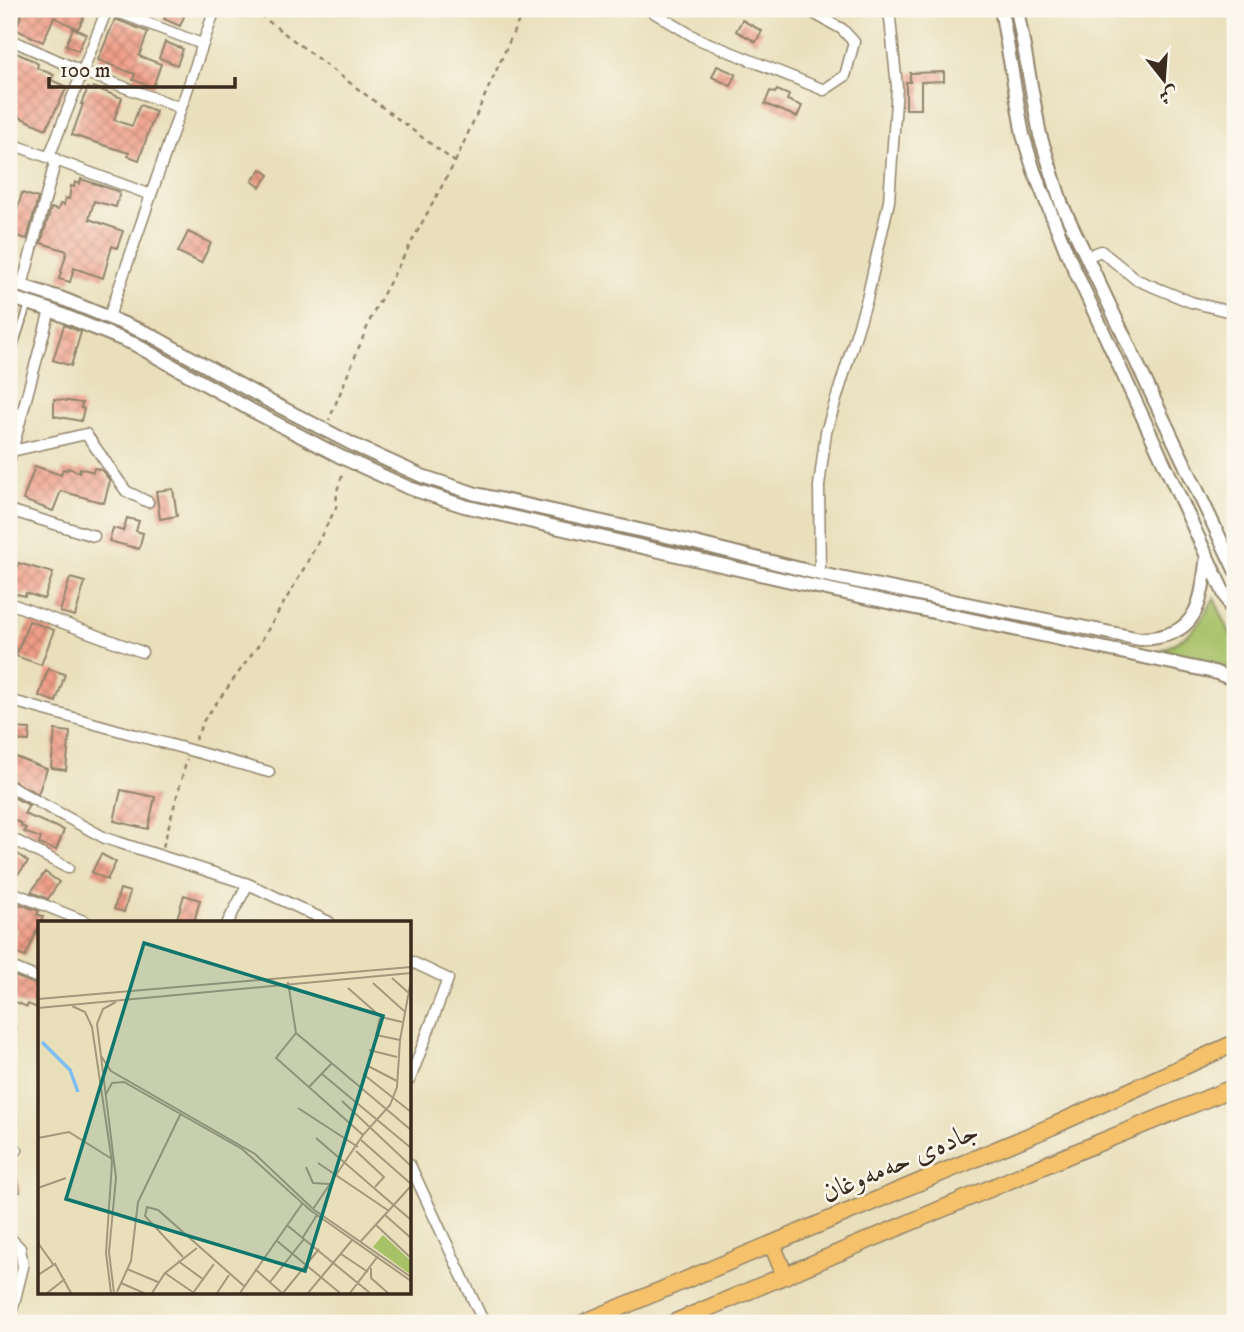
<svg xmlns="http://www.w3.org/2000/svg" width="1244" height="1332" font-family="'IM FELL DW Pica',Amiri,serif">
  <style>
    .green { fill: #a7c167; stroke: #717642; stroke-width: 2 }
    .building { fill: url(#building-cross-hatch) }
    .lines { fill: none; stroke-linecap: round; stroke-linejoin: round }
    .service-casing { stroke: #92846c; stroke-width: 8 }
    .minor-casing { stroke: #92846c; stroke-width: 13 }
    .tertiary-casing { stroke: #92846c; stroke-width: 16 }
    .primary-casing { stroke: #92846c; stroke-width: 19 }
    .path { stroke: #92846c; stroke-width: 2.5; stroke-dasharray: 5 5; stroke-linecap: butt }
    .service { stroke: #fff; stroke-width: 4.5 }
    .minor { stroke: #fff; stroke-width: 10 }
    .tertiary { stroke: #fff; stroke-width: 12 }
    .primary { stroke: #f5c16b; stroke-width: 16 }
    .labels { text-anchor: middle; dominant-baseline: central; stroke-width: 5; stroke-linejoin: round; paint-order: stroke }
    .street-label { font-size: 28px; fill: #3b2a1e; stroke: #fbf7ec }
    .inset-river { fill: none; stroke: #7dbef2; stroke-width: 3.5 }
    .inset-road { fill: none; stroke: #a3977c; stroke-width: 2 }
    .view { fill: #0f766e; fill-opacity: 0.15; stroke: #0f766e; stroke-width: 3.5 }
    .inset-edge { fill: none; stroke: #3b2a1e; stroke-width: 3.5 }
  </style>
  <defs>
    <pattern id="building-cross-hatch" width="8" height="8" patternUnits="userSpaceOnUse" patternTransform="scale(1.75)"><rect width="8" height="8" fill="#ef9d87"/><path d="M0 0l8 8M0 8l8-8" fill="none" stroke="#c3806e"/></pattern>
  </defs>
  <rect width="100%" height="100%" fill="#fbf7ec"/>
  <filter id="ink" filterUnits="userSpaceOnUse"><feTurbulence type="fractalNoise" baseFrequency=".0143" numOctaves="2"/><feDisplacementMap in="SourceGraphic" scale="14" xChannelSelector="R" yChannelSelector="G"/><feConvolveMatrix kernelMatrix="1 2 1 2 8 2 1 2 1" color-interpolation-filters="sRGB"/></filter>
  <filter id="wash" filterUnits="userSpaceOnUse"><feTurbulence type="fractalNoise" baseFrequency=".00686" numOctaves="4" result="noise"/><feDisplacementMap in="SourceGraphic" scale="28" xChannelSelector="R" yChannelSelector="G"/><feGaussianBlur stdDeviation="1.57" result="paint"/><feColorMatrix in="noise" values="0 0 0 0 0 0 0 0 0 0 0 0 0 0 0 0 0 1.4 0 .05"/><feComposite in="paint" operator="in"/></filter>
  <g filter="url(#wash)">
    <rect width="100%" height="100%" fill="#e9dfbb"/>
    <!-- green -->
    <path class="green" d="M 1214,598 L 1235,644 L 1235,670 L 1162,650 C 1190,636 1200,626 1214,598 Z"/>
    <g id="blocks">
      <!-- building -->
      <path class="building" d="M 24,9 L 88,9 L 78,29 L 54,17 L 43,42 L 15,29 Z
        M 169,9 L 187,9 L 180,26 L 164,19 Z
        M 115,19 L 148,32 L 139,56 L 161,64 L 153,87 L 133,80 L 135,74 L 98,60 Z
        M 742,20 L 762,31 L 756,42 L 736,31 Z
        M 73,28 L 86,34 L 78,51 L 66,45 Z
        M 165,42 L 183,49 L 177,65 L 159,58 Z
        M 14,52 L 32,60 L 38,64 L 37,68 L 54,75 L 51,80 L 67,87 L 46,129 L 17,116 L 9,134 L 9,63 Z
        M 717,66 L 736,74 L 731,86 L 712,77 Z
        M 944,72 L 944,81 L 921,82 L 921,109 L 906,109 L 906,82 L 910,82 L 910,73 Z
        M 93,87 L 122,98 L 114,120 L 132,126 L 140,105 L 156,111 L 139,160 L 128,156 L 129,153 L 72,135 L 83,104 L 81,104 L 88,88 L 92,90 Z
        M 777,90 L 789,95 L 787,100 L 802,106 L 797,117 L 765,104 L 770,91 L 775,93 Z
        M 261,169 L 269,175 L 260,187 L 252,181 Z
        M 81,179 L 120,192 L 116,207 L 94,201 L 89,219 L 123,231 L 117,248 L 112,246 L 103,278 L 74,268 L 70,282 L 59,279 L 67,251 L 41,243 L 51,208 L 58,210 L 60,204 L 64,205 L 65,198 L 69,199 L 71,186 L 74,187 L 75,182 L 80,184 Z
        M 22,193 L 38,198 L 27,239 L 9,234 L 9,215 L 15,217 Z
        M 188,232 L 211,243 L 201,263 L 178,252 Z
        M 9,309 L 19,312 L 12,340 L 9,339 Z
        M 64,325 L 81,332 L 71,366 L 53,360 Z
        M 54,399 L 82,403 L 81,408 L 84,409 L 81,421 L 54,416 Z
        M 35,466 L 61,475 L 63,469 L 67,470 L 68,468 L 79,472 L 80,468 L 93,472 L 94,468 L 102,470 L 110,481 L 104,503 L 61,491 L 53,511 L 23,500 Z
        M 173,489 L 177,516 L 160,519 L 156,491 Z
        M 127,518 L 139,521 L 136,531 L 143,533 L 139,549 L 109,541 L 113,528 L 123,531 Z
        M 18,563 L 53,573 L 44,599 L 26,593 L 25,596 L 9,592 Z
        M 70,578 L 85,582 L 75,616 L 60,612 Z
        M 29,621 L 54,630 L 41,665 L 16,656 Z
        M 48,669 L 65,674 L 56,702 L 39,696 Z
        M 13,728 L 30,729 L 29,741 L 12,740 Z
        M 55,730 L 70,732 L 66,770 L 51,768 Z
        M 9,754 L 47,769 L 38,794 L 9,779 Z
        M 121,790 L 155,797 L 148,829 L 114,821 Z
        M 11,796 L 29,805 L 24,814 L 64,830 L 56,850 L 39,844 L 41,838 L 24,832 L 26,828 L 21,826 L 22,824 L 9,817 L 9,800 Z
        M 9,847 L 28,862 L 10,884 L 9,884 Z
        M 101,854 L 116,862 L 107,880 L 92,872 Z
        M 45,872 L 59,882 L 48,899 L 31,892 Z
        M 120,889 L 130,892 L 124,912 L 114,909 Z
        M 184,895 L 200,900 L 194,922 L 176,922 Z
        M 9,900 L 39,911 L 37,914 L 43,917 L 25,957 L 10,951 L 18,930 L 9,926 Z
        M 9,974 L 40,986 L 40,1009 L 28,1004 L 27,1007 L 9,999 Z
        M 9,1157 L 14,1157 L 20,1192 L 9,1193 Z"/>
    </g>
  </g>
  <g filter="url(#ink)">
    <use href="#blocks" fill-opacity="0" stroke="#92846c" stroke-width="2"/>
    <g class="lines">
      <defs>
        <path id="service" d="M 10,361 L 28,305"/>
        <path id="minor" d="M 110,9 L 202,44
          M 648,9 L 698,39 L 824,90 L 845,76 L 854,42 L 842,29 L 806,9
          M 9,15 L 11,9
          M 9,39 L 81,71 L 181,108
          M 9,143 L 151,195
          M 49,157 L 107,9
          M 1086,257 L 1101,251 L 1137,280 L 1191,302 L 1235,313
          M 22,286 L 56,159
          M 109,317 L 215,9
          M 12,451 L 86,434 L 126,491 L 148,502
          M 9,462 L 50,310
          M 9,510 L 94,536
          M 820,574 L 819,486 L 826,432 L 867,299 L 889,201 L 897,87 L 889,9
          M 9,603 L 142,652
          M 9,700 L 269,772
          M 9,786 L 105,838 L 248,884 L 329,922
          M 9,837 L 68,868
          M 9,891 L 86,922
          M 228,922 L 248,884
          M 410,961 L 448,979 L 410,1079
          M 9,966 L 40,979
          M 9,1029 L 10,1030
          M 9,1150 L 17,1150
          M 410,1165 L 484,1323
          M 9,1237 L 20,1248 L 23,1267 L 9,1323"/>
        <path id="tertiary" d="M 1001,9 L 1023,135 L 1034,171 L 1067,253 L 1235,617
          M 1017,9 L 1040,135 L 1062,205 L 1235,570
          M 9,282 L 63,299 L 149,334 L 267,400 L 356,446 L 422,476 L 476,494 L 675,538 L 820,574 L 1140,639 C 1199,637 1201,604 1207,555
          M 9,297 L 50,310 L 134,344 L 251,410 L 341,457 L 409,488 L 464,506 L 808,585 L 1214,672 L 1235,680"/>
        <path id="primary" d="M 772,1244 L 785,1276
          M 583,1323 L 1053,1126 L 1235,1043
          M 673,1323 L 1069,1155 L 1235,1087"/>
      </defs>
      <!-- service casing -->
      <use href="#service" class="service-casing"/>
      <!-- minor casing -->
      <use href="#minor" class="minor-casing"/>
      <!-- tertiary casing -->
      <use href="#tertiary" class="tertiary-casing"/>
      <!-- primary casing -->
      <use href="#primary" class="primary-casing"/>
      <!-- path -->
      <path class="path" d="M 252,9 L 455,162 L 373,313 L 329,420
        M 455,162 L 524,9
        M 195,740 L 204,720 L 260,643 L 301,574 L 336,508 L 337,491 L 343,473
        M 163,847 L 187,759"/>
      <!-- service -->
      <use href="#service" class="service"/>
      <!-- minor -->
      <use href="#minor" class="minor"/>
      <!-- tertiary -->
      <use href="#tertiary" class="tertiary"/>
      <!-- primary -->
      <use href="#primary" class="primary"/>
    </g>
  </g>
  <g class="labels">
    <!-- street labels -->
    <g class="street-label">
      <text transform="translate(900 1162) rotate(-23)">جادەی حەمەوغان</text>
    </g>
  </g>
  <!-- overview -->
  <g transform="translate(38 921)">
    <rect width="373" height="373" fill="#e9dfbb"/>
    <path d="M 345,314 L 373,340 L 373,354 L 335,326 Z" fill="#a7c167"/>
    <path class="inset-river" d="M 4,121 L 32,149 L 40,171"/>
    <path class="inset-road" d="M 354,57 L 373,74M 250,61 L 258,112 L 373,209M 335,62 L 366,90M 310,67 L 343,96 L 364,101M 0,78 L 373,46M 34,85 L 47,91 L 54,106 L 74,241 L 68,332 L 73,372M 0,87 L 373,52M 342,97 L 338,114 L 362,119M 258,112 L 238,137 L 325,214M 331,129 L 359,136M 63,135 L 73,150 L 217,233 L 275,288 L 373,356M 330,145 L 359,160M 284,153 L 373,227M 325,153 L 373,191M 271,166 L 294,142M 68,173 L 74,162 L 86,161 L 204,228 L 272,289 L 373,360M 304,180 L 373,245M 260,187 L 320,226M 0,217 L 31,211 L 74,238M 278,217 L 373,299M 323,219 L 373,263M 318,230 L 346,256 L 337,266M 280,242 L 351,290M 268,246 L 275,262 L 291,263M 0,267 L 28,257M 275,288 L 325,214 L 352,184 L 359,166 L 362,119 L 373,59M 347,294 L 373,317M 338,304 L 373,337M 250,305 L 332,372M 265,316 L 279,294M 239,320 L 302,372M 323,320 L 373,265M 0,322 L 15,343M 303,333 L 330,351M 145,336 L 107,295 L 109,286 L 120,289 L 206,365M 140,340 L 166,359M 333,347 L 333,357 L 350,372M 89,348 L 120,361M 217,348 L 244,372M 127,352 L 156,372M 0,354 L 17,343 L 33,372M 232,361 L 266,318M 83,362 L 106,372M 79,371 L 93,340 L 100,281 L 143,192M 9,372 L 27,358M 76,372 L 71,331 L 78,257 L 59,103 L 65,88 L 78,81M 114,372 L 127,352 L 159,327M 155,372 L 176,343M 179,372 L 191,354M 202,372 L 264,283M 245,372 L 281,328M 270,372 L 315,318M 312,372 L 340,335"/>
    <path class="view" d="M 106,22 L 345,95 L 267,350 L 28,278 Z"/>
    <rect width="373" height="373" class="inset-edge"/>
  </g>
  <!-- margin -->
  <rect width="1244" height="1332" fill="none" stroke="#fbf7ec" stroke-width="35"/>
  <!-- north arrow -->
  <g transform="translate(1164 80) rotate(163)" stroke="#fbf7ec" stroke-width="5" paint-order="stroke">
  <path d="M0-5L12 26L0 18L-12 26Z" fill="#3b2a1e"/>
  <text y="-10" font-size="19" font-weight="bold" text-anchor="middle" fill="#3b2a1e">ش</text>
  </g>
  <!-- scale -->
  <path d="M49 77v10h186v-10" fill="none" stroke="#3b2a1e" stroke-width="3.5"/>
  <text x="60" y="77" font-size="21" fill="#3b2a1e" stroke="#fbf7ec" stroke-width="5" paint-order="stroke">100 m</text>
</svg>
